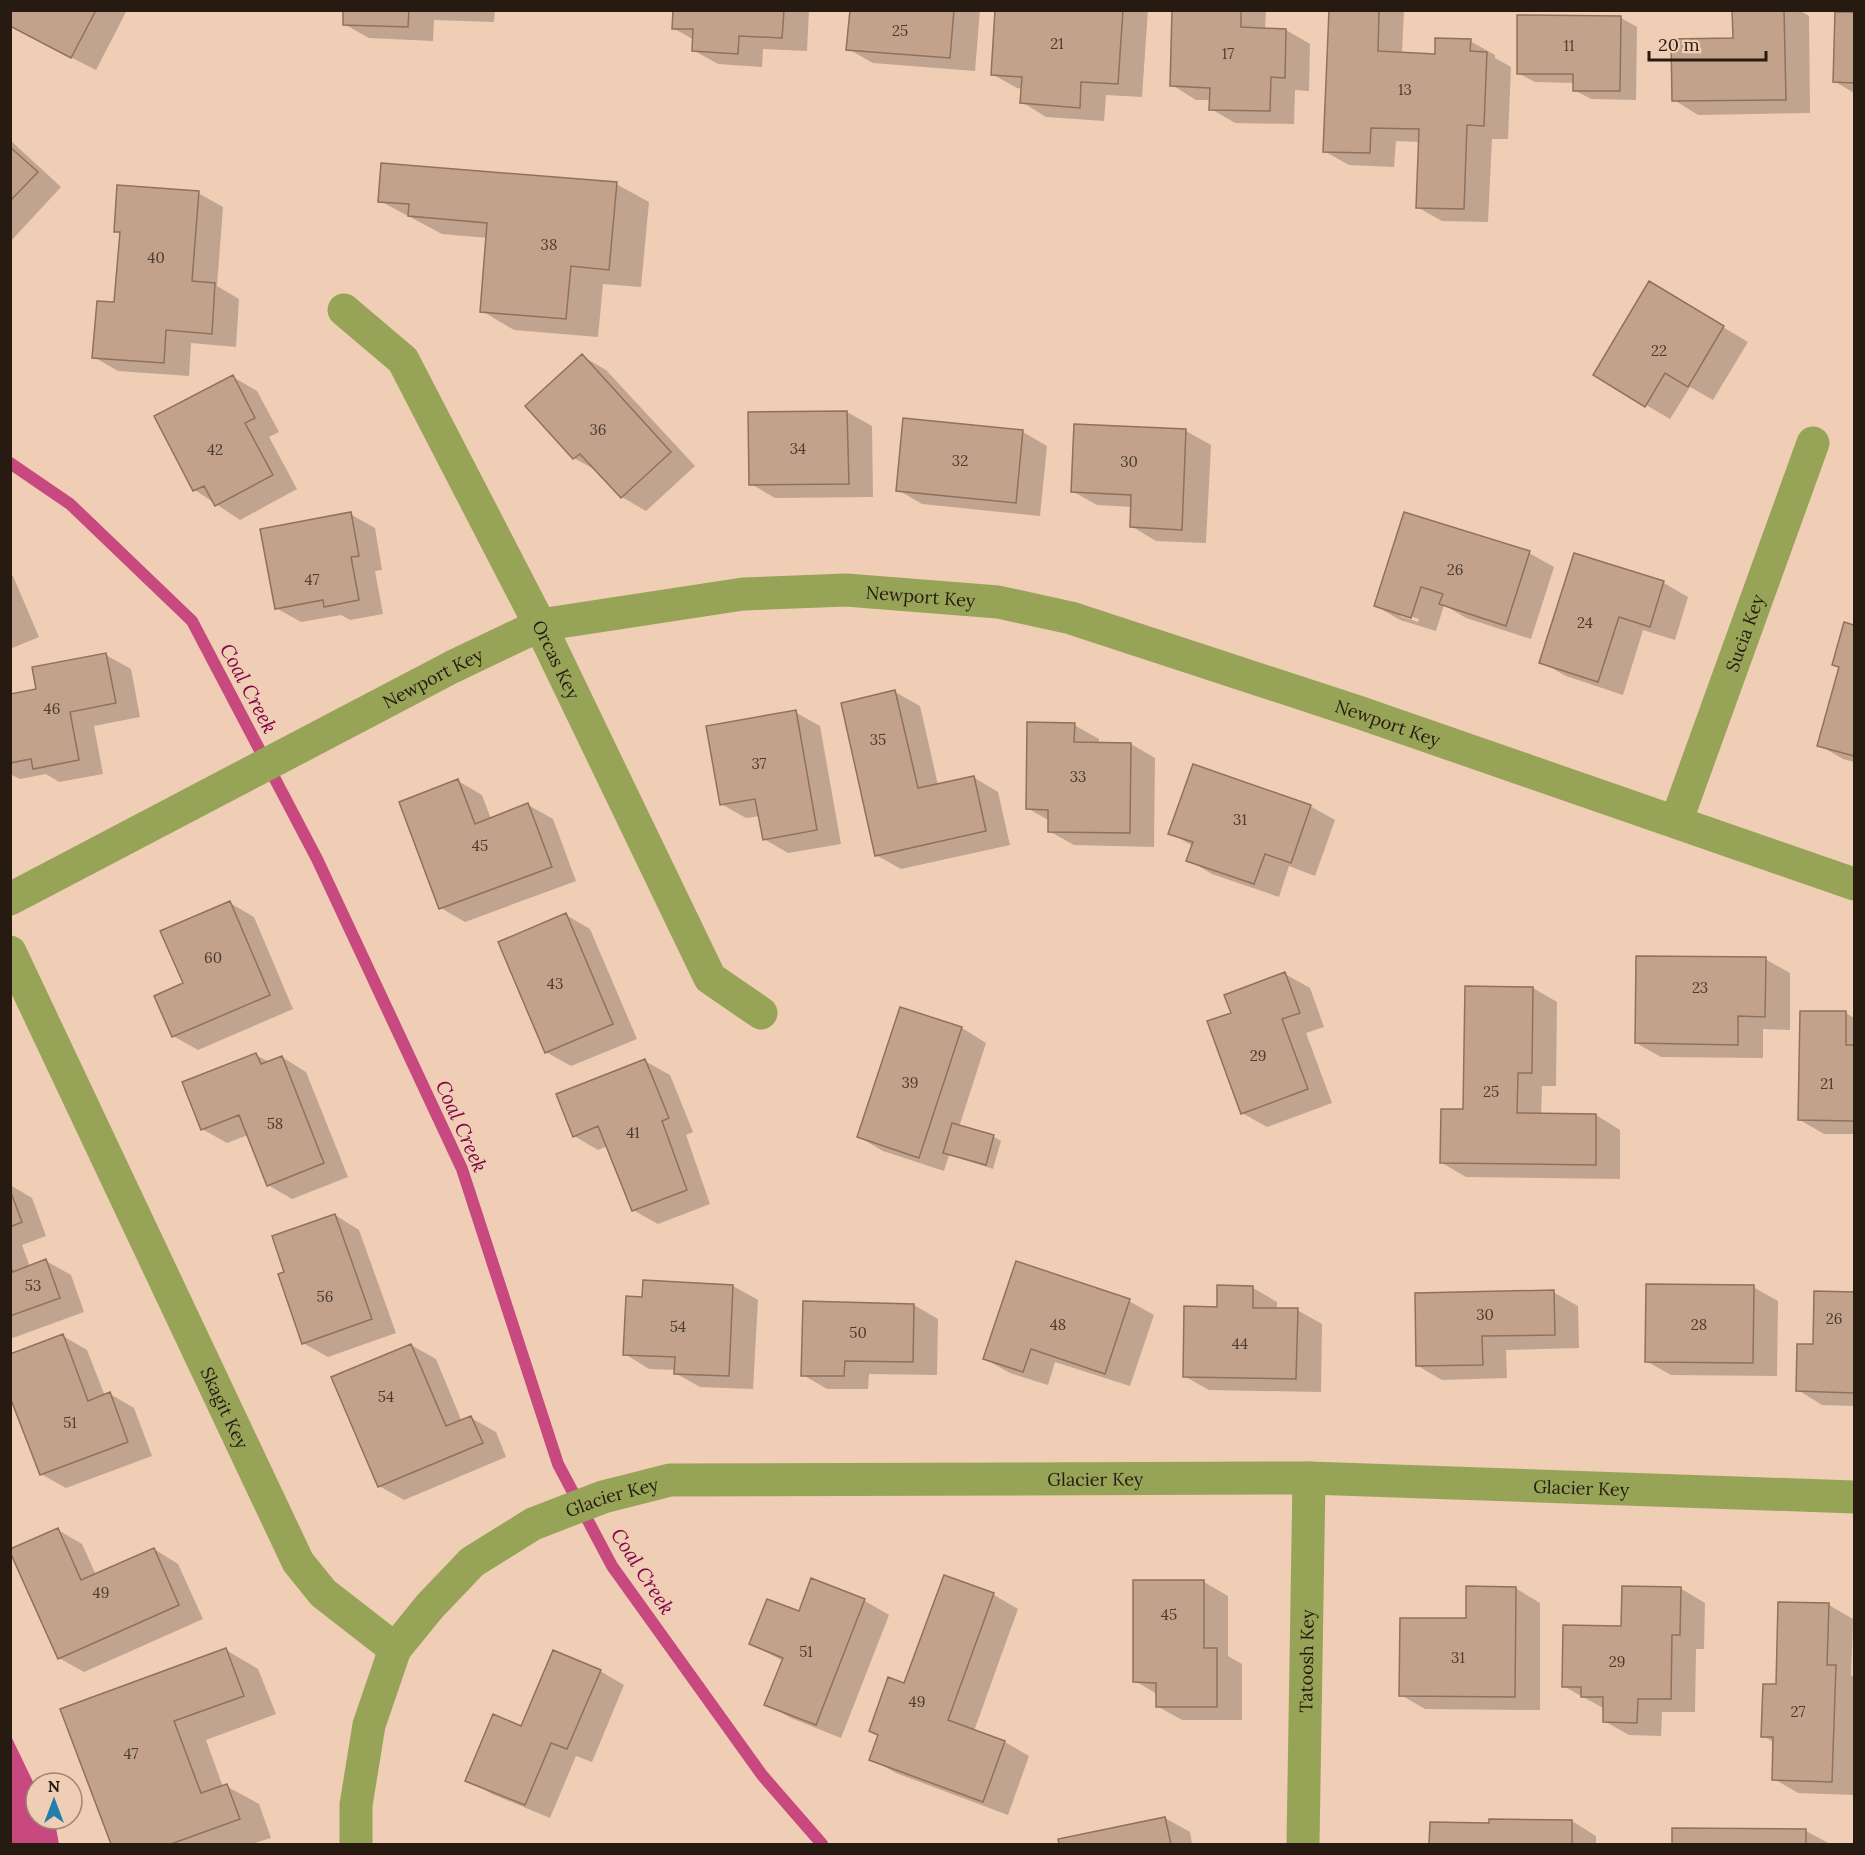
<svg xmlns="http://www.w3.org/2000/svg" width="1865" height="1855" font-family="Lora,serif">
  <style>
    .water { fill: #c7497f }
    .shadow { fill: #0003; fill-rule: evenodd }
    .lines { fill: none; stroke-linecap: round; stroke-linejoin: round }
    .stream { stroke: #c7497f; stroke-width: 12 }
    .building { fill: #c3a28b; stroke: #90715b; stroke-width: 1.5 }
    .street { stroke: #97a457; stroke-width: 33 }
    .labels { text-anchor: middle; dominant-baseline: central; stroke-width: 4.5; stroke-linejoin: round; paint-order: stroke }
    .number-label { font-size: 15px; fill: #4d3c30 }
    .street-label { font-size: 18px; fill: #261a11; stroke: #f0cdb5 }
    .water-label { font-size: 20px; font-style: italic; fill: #820548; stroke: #f0cdb5 }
  </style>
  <rect width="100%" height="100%" fill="#f0cdb5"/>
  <!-- water -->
  <path class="water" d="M 11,1736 L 36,1788 L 36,1819 L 51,1819 L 56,1828 L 59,1844 L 11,1844 Z"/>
  <!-- shadow -->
  <path class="shadow" d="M 10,10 L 127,10 L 96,70 L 23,33 Z
    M 345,10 L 495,10 L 494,22 L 434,20 L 433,41 L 369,38 L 344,24 Z
    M 674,10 L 809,10 L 807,51 L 763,49 L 762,67 L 718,64 L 693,50 L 694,40 L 673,28 Z
    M 851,10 L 980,10 L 975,71 L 873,63 L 848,49 Z
    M 997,10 L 1148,10 L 1142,97 L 1106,95 L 1104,121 L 1046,117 L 1022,102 L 1023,89 L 1017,88 L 992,74 Z
    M 1174,10 L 1266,10 L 1265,30 L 1286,30 L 1310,44 L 1309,91 L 1295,90 L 1294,124 L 1235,123 L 1211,109 L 1211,100 L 1196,100 L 1172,85 Z
    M 1404,10 L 1402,54 L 1436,55 L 1470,41 L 1495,55 L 1495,58 L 1511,67 L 1508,139 L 1492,139 L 1488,222 L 1442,221 L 1417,207 L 1420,142 L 1396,141 L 1394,167 L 1349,165 L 1324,151 L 1357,11 Z
    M 1734,10 L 1799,10 L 1809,16 L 1810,113 L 1698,115 L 1674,100 L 1734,39 Z
    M 1836,13 L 1854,14 L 1854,93 L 1834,81 Z
    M 1621,18 L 1637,27 L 1636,100 L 1591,99 L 1574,90 L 1574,83 L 1535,82 L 1518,73 Z
    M 10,140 L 61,187 L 10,242 Z
    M 616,184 L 649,202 L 641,287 L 603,284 L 598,337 L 514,330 L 482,311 L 488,238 L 442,234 L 380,201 Z
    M 198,193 L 223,207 L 217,286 L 239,299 L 236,347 L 191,343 L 189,376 L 118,371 L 94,357 L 116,304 L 121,234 L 115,231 Z
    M 1649,283 L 1748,342 L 1713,400 L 1690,387 L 1670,419 L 1595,375 Z
    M 582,356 L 606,370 L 695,466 L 646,511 L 622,497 L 599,472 L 574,458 L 527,406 Z
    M 233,377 L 257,391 L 279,432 L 269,437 L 297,489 L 240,520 L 195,490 L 156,417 Z
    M 847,412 L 872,426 L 873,497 L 775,498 L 751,484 Z
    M 1076,426 L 1186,431 L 1211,445 L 1206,543 L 1156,541 L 1131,526 L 1132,507 L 1097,505 L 1072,491 Z
    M 1023,432 L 1047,446 L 1040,516 L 922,504 L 898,490 Z
    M 350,514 L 375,528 L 382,570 L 375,571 L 383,614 L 350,620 L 341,615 L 301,622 L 276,608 Z
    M 1405,514 L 1529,553 L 1554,567 L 1531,639 L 1466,618 L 1444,605 L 1436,631 L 1400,620 L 1376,606 ZM 1400,613 L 1419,619 L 1418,622 L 1400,616 Z
    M 1575,555 L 1664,583 L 1688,597 L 1675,640 L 1643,630 L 1623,695 L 1566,676 L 1541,662 Z
    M 10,575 L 13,576 L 39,637 L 10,649 Z
    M 1845,624 L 1854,626 L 1854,762 L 1843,759 L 1819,745 L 1840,668 L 1834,664 Z
    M 106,655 L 131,669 L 140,717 L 94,726 L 103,774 L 59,782 L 46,774 L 20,779 L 10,774 L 10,695 L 38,690 Z
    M 895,692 L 920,706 L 938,785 L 973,777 L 998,792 L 1010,845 L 901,869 L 876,855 Z
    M 795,712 L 820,726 L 841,844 L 788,853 L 764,839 L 760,816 L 746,818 L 721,804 Z
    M 1074,725 L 1099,739 L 1099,744 L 1131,744 L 1155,758 L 1154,847 L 1074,845 L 1049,831 L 1050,821 L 1027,808 Z
    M 458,781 L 482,795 L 491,819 L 528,805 L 553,819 L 576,881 L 465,922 L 441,908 Z
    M 1310,806 L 1335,820 L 1315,876 L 1289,866 L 1279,897 L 1212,874 L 1188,860 L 1193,846 L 1170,833 Z
    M 230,903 L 254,917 L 293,1009 L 198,1050 L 173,1036 L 185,984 Z
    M 566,915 L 590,929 L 637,1039 L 571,1066 L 546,1052 Z
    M 1765,959 L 1790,973 L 1790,1030 L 1763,1029 L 1763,1058 L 1661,1057 L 1636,1043 Z
    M 1285,974 L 1310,988 L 1324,1027 L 1306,1033 L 1332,1103 L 1267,1127 L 1242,1113 L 1233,1014 Z
    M 1533,988 L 1557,1002 L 1556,1086 L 1542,1086 L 1541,1115 L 1596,1115 L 1620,1130 L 1620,1179 L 1466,1177 L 1442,1163 L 1465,1111 Z
    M 901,1009 L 962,1028 L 986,1043 L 959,1127 L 994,1137 L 1001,1141 L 993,1169 L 949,1155 L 944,1171 L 883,1151 L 859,1137 Z
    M 1846,1013 L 1854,1018 L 1854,1134 L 1824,1134 L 1800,1120 Z
    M 256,1055 L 269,1062 L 282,1057 L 306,1072 L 348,1177 L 292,1199 L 268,1185 L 248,1135 L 227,1143 L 202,1129 Z
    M 645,1061 L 670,1075 L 693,1132 L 686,1135 L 710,1204 L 658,1224 L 633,1210 L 608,1146 L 598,1150 L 574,1136 Z
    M 10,1185 L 32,1198 L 46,1236 L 22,1245 L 30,1267 L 46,1261 L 71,1275 L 84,1312 L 10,1339 Z
    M 335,1215 L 359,1230 L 396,1333 L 328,1357 L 303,1343 L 286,1273 Z
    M 644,1282 L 733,1286 L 758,1300 L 753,1389 L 700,1387 L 675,1373 L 676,1370 L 649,1369 L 625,1354 L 643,1299 Z
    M 1753,1287 L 1778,1301 L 1777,1376 L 1671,1375 L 1646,1361 Z
    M 1253,1288 L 1277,1302 L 1277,1310 L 1297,1310 L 1322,1324 L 1321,1392 L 1209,1390 L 1184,1376 L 1219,1309 Z
    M 1553,1292 L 1578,1306 L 1579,1348 L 1506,1350 L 1507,1378 L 1442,1380 L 1418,1366 Z
    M 1815,1292 L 1854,1293 L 1854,1406 L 1822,1405 L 1798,1390 L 1814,1346 Z
    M 1129,1301 L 1154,1315 L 1130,1386 L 1055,1362 L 1048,1385 L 1010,1373 L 985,1359 Z
    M 914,1305 L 938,1319 L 937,1375 L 869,1374 L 868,1389 L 827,1389 L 803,1375 Z
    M 63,1336 L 87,1350 L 105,1396 L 110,1394 L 134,1408 L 152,1456 L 66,1488 L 41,1474 Z
    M 411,1345 L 436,1359 L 462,1422 L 471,1418 L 496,1432 L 506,1457 L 404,1500 L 379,1486 Z
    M 58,1530 L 82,1544 L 96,1575 L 154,1549 L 178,1564 L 203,1619 L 84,1672 L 59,1658 Z
    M 945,1577 L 994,1595 L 1018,1609 L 974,1731 L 1005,1742 L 1029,1756 L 1008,1815 L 896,1773 L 871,1759 L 905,1685 Z
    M 812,1580 L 865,1601 L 889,1615 L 841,1738 L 791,1718 L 766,1704 L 783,1661 L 751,1644 L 800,1613 Z
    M 1204,1582 L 1228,1596 L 1228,1656 L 1242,1664 L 1242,1720 L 1182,1720 L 1157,1706 L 1157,1694 L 1135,1681 Z
    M 1515,1588 L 1540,1603 L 1540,1710 L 1425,1709 L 1401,1695 L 1467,1620 Z
    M 1680,1588 L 1705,1603 L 1704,1649 L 1696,1649 L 1695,1712 L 1662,1712 L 1661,1736 L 1629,1735 L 1604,1721 L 1605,1709 L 1563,1686 L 1623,1628 Z
    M 1829,1605 L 1853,1619 L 1851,1675 L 1854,1677 L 1854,1795 L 1798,1793 L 1774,1779 L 1775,1743 L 1763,1736 L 1777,1686 Z
    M 226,1650 L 258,1669 L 276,1714 L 206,1740 L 223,1787 L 226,1786 L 259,1804 L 271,1838 L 252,1844 L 113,1844 L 62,1710 Z
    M 600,1671 L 624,1685 L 592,1762 L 576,1756 L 550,1818 L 492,1794 L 467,1780 L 522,1728 Z
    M 1165,1818 L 1190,1832 L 1192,1844 L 1061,1844 L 1060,1841 Z
    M 1572,1821 L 1596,1836 L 1596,1844 L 1431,1844 L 1431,1824 L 1490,1825 Z
    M 1674,1829 L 1806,1831 L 1830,1844 L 1674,1844 Z"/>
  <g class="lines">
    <!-- stream -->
    <path class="stream" d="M 10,463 L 70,504 L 192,621 L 317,859 L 462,1169 L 558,1464 L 612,1566 L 762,1775 L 822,1844"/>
  </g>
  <!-- building -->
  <path class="building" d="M 10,10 L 96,10 L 71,58 L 10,26 Z
    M 343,10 L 409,10 L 408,27 L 343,25 Z
    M 673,10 L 784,10 L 782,38 L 739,36 L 738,54 L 692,51 L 693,29 L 672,29 Z
    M 850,10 L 954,10 L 950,58 L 846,50 Z
    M 995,10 L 1123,10 L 1118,84 L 1081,82 L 1080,108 L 1020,103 L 1022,77 L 991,75 Z
    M 1172,10 L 1241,10 L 1241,27 L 1286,29 L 1285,78 L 1271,77 L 1270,111 L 1209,110 L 1210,88 L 1170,86 Z
    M 1329,10 L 1379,10 L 1378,51 L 1435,54 L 1435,38 L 1471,39 L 1470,51 L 1487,52 L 1484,126 L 1467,125 L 1464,209 L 1416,208 L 1419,129 L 1371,128 L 1370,153 L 1323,152 Z
    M 1732,10 L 1784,10 L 1786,100 L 1672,101 L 1671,39 L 1733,38 Z
    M 1835,12 L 1854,12 L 1854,83 L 1833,82 Z
    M 1517,15 L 1621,16 L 1620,91 L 1573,91 L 1573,74 L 1517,74 Z
    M 10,147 L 38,172 L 10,201 Z
    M 381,163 L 617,182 L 609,270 L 571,266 L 566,319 L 480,312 L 487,223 L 408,216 L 409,204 L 378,202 Z
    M 117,185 L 199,191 L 192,281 L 215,283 L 212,334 L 166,330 L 164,363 L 92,358 L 97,301 L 114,302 L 120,232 L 114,232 Z
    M 1649,281 L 1724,326 L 1688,387 L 1665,373 L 1645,407 L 1593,375 Z
    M 582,354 L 671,452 L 621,498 L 580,454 L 573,459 L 525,406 Z
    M 233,375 L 255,418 L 245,423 L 273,475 L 215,506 L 204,486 L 193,491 L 154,416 Z
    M 847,411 L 849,484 L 749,485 L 748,412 Z
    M 903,418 L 1023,430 L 1016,503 L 896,491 Z
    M 1074,424 L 1186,429 L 1182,530 L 1130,527 L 1131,495 L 1071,492 Z
    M 351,512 L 359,556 L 351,557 L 359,600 L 324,607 L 323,600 L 275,609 L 260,529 Z
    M 1404,512 L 1530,551 L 1506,626 L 1439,604 L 1443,594 L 1421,587 L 1411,618 L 1374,606 Z
    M 1574,553 L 1664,581 L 1650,627 L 1619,617 L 1598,682 L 1539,663 Z
    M 1844,622 L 1854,625 L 1854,756 L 1817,746 L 1839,667 L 1832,665 Z
    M 106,653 L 116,703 L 70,712 L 79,760 L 33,769 L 31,759 L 10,763 L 10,694 L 36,689 L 32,667 Z
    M 895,690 L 918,788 L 974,776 L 986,831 L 875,856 L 841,703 Z
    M 796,710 L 817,830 L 763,840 L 755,799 L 720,805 L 706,726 Z
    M 1027,722 L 1075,723 L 1074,742 L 1131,743 L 1130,833 L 1048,832 L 1048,810 L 1026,809 Z
    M 1193,764 L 1311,805 L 1291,863 L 1265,854 L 1254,884 L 1186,861 L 1193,842 L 1168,834 Z
    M 458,779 L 475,824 L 528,803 L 552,867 L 439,909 L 399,802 Z
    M 230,901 L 270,995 L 172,1037 L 154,996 L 183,983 L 160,931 Z
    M 566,913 L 613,1024 L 545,1053 L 498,942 Z
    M 1636,956 L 1766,957 L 1765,1017 L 1738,1016 L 1738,1045 L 1635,1043 Z
    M 1285,972 L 1300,1013 L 1282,1019 L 1308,1089 L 1241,1114 L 1207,1021 L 1231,1013 L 1224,995 Z
    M 1465,986 L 1533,987 L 1532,1073 L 1518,1073 L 1517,1113 L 1596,1114 L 1596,1165 L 1440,1163 L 1441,1109 L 1463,1109 Z
    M 900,1007 L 962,1027 L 919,1158 L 857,1137 Z
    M 1800,1011 L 1846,1011 L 1846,1045 L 1854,1045 L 1854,1121 L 1798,1120 Z
    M 256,1053 L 261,1064 L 282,1056 L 324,1163 L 267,1186 L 239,1115 L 201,1130 L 182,1082 Z
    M 645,1059 L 669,1118 L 662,1121 L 687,1190 L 632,1211 L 598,1126 L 573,1137 L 556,1094 Z
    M 952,1123 L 994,1135 L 986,1165 L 943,1153 Z
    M 10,1190 L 22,1222 L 10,1227 Z
    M 335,1214 L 372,1319 L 302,1344 L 278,1274 L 284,1272 L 272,1236 Z
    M 46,1259 L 60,1298 L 10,1316 L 10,1266 L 13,1272 Z
    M 1016,1261 L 1130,1299 L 1105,1374 L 1031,1349 L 1023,1372 L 983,1359 Z
    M 643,1280 L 733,1285 L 729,1376 L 674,1374 L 675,1357 L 623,1355 L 626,1296 L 642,1297 Z
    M 1646,1284 L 1754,1285 L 1753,1363 L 1645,1362 Z
    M 1217,1285 L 1253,1286 L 1253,1308 L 1298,1308 L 1296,1379 L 1183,1377 L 1184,1306 L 1217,1307 Z
    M 1554,1290 L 1555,1335 L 1482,1336 L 1483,1365 L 1416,1366 L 1415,1293 Z
    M 1814,1291 L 1854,1292 L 1854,1393 L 1796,1391 L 1797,1344 L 1813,1344 Z
    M 803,1301 L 914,1304 L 913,1362 L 845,1361 L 844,1376 L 801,1376 Z
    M 63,1334 L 88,1401 L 110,1392 L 128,1442 L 40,1475 L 10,1397 L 10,1354 Z
    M 411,1344 L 446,1426 L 471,1416 L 483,1443 L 378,1487 L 331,1377 Z
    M 58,1528 L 81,1580 L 154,1548 L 179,1605 L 58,1659 L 10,1552 L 10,1549 Z
    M 944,1575 L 994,1593 L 948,1720 L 1005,1741 L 983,1802 L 869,1760 L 878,1735 L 869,1731 L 888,1677 L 904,1683 Z
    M 811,1578 L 865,1599 L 816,1725 L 764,1705 L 783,1658 L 749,1644 L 767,1599 L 799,1611 Z
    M 1133,1580 L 1204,1580 L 1204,1648 L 1217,1648 L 1217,1707 L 1156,1707 L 1156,1683 L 1133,1682 Z
    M 1466,1586 L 1516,1587 L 1515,1697 L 1399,1696 L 1400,1618 L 1466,1618 Z
    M 1622,1586 L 1681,1587 L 1680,1635 L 1672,1635 L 1671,1699 L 1638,1699 L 1637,1723 L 1603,1722 L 1603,1697 L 1581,1697 L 1581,1687 L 1562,1687 L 1563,1625 L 1621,1626 Z
    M 1778,1602 L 1829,1603 L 1827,1665 L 1836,1665 L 1832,1782 L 1772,1780 L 1773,1737 L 1761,1737 L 1763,1684 L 1776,1684 Z
    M 226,1648 L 244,1696 L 174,1721 L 201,1793 L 227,1784 L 240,1819 L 171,1844 L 111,1844 L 60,1709 Z
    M 553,1650 L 601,1670 L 567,1749 L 551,1743 L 525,1805 L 465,1781 L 493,1714 L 521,1726 Z
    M 1165,1817 L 1171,1844 L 1059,1844 L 1058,1839 Z
    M 1489,1819 L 1572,1820 L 1572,1844 L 1429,1844 L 1430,1822 L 1489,1823 Z
    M 1672,1828 L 1806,1829 L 1806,1844 L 1672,1844 Z"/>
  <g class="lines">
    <!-- street -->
    <g class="street">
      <path id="s1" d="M 344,310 L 403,360 L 540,625 L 710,978 L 761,1013"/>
      <path id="s2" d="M 1676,822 L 1813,443"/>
      <path id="s3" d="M 10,899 L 452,667 L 540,625 L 743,594 L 846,590 L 998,602 L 1071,618 L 1358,712 L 1854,884"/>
      <path id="s4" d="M 10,952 L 298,1562 L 323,1593 L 395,1649"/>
      <path id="s5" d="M 356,1844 L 356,1805 L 369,1725 L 395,1649 L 430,1606 L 472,1562 L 533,1524 L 603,1497 L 670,1480 L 1309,1478 L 1854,1497"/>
      <path id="s6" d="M 1303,1844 L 1309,1478"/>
    </g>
  </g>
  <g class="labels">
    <!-- number labels -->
    <g class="number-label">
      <text x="900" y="30">25</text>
      <text x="1057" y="43">21</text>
      <text x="1569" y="45">11</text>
      <text x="1228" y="53">17</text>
      <text x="1405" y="89">13</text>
      <text x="549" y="244">38</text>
      <text x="156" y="257">40</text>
      <text x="1659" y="350">22</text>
      <text x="598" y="429">36</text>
      <text x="798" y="448">34</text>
      <text x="215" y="449">42</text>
      <text x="960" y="460">32</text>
      <text x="1129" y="461">30</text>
      <text x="1455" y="569">26</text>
      <text x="312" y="579">47</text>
      <text x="1585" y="622">24</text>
      <text x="52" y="708">46</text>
      <text x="878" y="739">35</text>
      <text x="759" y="763">37</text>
      <text x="1078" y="776">33</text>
      <text x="1240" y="819">31</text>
      <text x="480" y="845">45</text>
      <text x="213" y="957">60</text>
      <text x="555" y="983">43</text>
      <text x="1700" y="987">23</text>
      <text x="1258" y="1055">29</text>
      <text x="910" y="1082">39</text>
      <text x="1827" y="1083">21</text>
      <text x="1491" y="1091">25</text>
      <text x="275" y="1123">58</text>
      <text x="633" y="1132">41</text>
      <text x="33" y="1285">53</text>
      <text x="325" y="1296">56</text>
      <text x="1485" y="1314">30</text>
      <text x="1834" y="1318">26</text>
      <text x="1058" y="1324">48</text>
      <text x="1699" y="1324">28</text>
      <text x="678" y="1326">54</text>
      <text x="858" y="1332">50</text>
      <text x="1240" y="1343">44</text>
      <text x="386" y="1396">54</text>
      <text x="70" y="1422">51</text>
      <text x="101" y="1592">49</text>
      <text x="1169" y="1614">45</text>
      <text x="806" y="1651">51</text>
      <text x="1458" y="1657">31</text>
      <text x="1617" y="1661">29</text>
      <text x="917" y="1701">49</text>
      <text x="1798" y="1711">27</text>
      <text x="131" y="1753">47</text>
    </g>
    <!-- street labels -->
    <g class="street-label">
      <text stroke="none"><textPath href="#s3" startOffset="980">Newport Key</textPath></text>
      <text stroke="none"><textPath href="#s2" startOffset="201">Sucia Key</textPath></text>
      <text stroke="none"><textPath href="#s1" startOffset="414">Orcas Key</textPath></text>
      <text stroke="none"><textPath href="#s3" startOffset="477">Newport Key</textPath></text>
      <text stroke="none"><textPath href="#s3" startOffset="1466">Newport Key</textPath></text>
      <text stroke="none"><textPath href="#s4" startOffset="504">Skagit Key</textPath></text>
      <text stroke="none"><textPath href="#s5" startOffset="958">Glacier Key</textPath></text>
      <text stroke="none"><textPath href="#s5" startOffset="1444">Glacier Key</textPath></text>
      <text stroke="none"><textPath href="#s5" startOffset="472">Glacier Key</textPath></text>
      <text stroke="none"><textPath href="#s6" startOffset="183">Tatoosh Key</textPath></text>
    </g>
    <!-- water labels -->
    <g class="water-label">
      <text transform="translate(249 688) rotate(62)">Coal Creek</text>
      <text transform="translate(462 1126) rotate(66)">Coal Creek</text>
      <text transform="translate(643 1571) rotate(57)">Coal Creek</text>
    </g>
  </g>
  <!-- border -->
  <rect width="1865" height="1855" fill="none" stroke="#261a11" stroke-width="24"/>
  <!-- north arrow -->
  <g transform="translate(54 1801)"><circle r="28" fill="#f0cdb5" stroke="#9f8573" stroke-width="1.5"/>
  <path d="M0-4.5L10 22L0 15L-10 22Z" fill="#247dac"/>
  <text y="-9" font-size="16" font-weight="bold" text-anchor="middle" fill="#261a11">N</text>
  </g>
  <!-- scale -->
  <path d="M1649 51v9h117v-9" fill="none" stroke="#261a11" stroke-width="3"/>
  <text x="1658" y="51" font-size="18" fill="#261a11" stroke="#f0cdb5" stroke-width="4.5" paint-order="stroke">20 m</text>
</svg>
